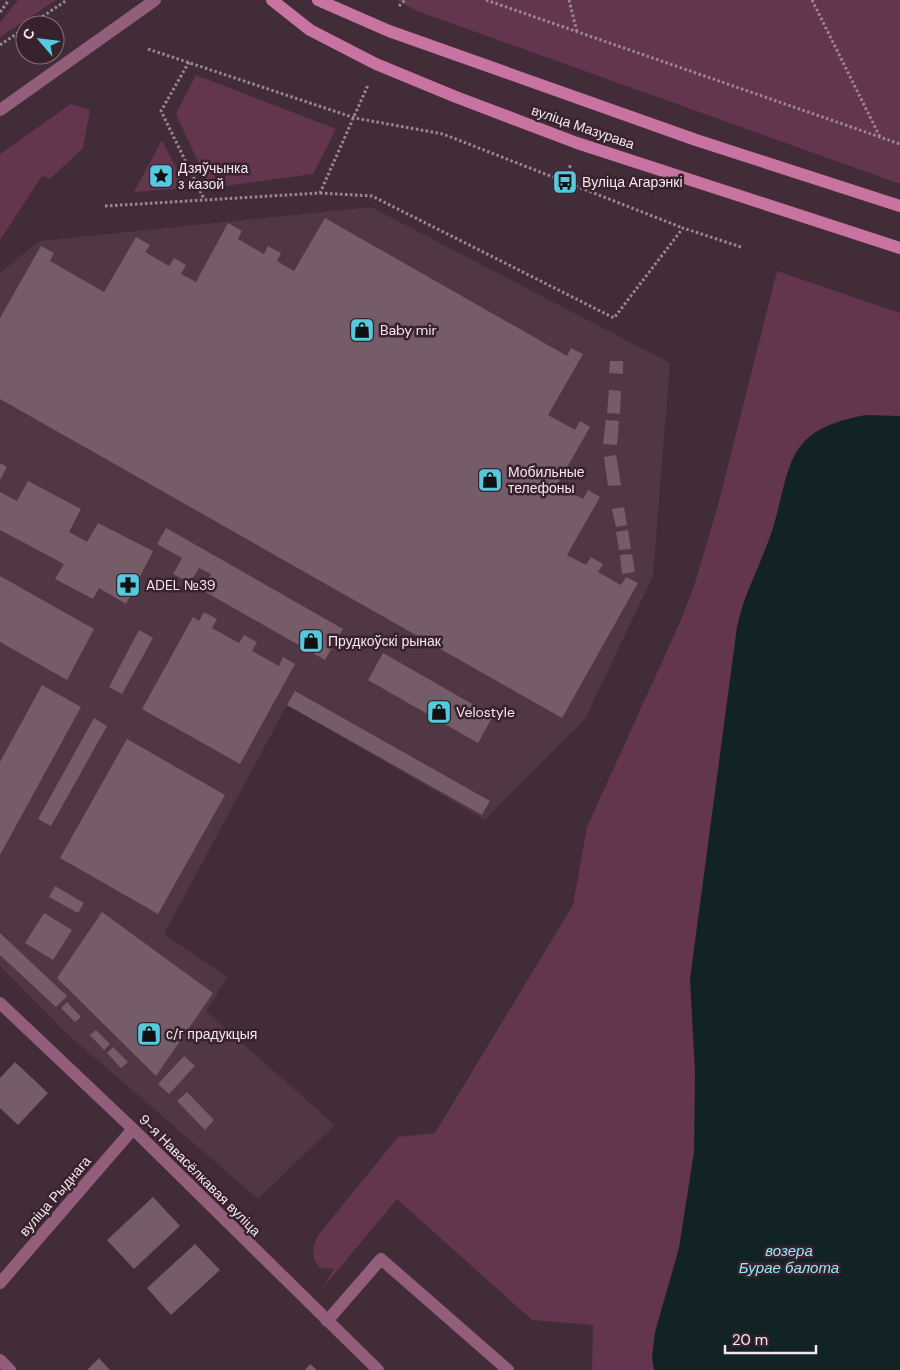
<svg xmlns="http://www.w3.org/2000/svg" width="900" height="1370" font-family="'DM Sans',sans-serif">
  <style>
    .built { fill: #513644 }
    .green { fill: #63354f }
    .water { fill: #122326 }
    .building { fill: #755c68 }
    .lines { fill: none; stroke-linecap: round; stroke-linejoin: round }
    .path { stroke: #9b8892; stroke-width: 3; stroke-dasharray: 2.5 2.5; stroke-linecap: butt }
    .service { stroke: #935e7b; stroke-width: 12 }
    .minor { stroke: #935e7b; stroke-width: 12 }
    .tertiary { stroke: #935e7b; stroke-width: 12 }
    .secondary { stroke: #c873a2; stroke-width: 12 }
    .labels { text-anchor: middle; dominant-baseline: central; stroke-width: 5; stroke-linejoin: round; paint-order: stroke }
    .street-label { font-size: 14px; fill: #f6e7ef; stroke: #37222d }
    .poi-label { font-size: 14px; fill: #f6e7ef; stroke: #37222d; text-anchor: start }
    .water-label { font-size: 15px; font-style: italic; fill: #90e9fa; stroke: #37222d }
  </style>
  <rect width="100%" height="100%" fill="#422c38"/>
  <!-- built -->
  <path class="built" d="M 371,207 L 670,363 L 653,576 L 585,719 L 485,820 L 287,705 L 164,934 L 228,977 L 206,1011 L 335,1125 L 258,1199 L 65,1032 L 0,966 L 0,273 L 39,241 Z"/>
  <!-- green -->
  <path class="green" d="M 18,0 L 56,0 L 0,37 L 0,23 Z
    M 397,0 L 900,0 L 900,184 L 417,11 Z
    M 196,75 L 336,129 L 313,174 L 210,188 L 176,114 Z
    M 71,104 L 90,110 L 83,148 L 50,179 L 42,176 L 0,240 L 0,154 Z
    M 162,140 L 186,188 L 134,192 Z
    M 777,271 L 900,313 L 900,1370 L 592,1370 L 593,1325 L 532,1320 L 397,1199 L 322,1289 L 334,1269 L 320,1268 C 310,1256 312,1247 319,1234 L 398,1137 L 435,1133 L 573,905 L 587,827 L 681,620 L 695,583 L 718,505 Z"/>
  <!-- water -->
  <path class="water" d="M 866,415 L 900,416 L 900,1370 L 654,1370 L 652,1358 L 655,1332 L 679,1248 L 694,1152 L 695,1072 L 690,979 L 737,627 C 744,594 760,566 771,534 C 793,467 781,430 866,415 Z"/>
  <!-- building -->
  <path class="building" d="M 325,218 L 567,356 L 571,348 L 583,354 L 548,415 L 575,430 L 580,421 L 590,427 L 557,485 L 583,499 L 588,490 L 600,497 L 567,555 L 586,565 L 591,557 L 603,564 L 598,572 L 621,585 L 626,577 L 638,583 L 562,718 L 0,399 L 0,318 L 41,246 L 54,253 L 50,261 L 104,292 L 136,237 L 150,245 L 145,252 L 169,266 L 174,258 L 186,265 L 181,274 L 196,282 L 228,223 L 242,231 L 238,239 L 264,254 L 268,246 L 281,253 L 277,261 L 294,271 Z
    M 610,361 L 623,361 L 623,374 L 609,373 Z
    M 609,390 L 621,391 L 620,414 L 607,413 Z
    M 606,420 L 619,421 L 617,445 L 603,444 Z
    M 616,455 L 621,485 L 608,486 L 604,457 Z
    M 0,463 L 7,467 L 0,480 Z
    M 28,481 L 81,509 L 69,532 L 87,542 L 98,523 L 153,551 L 126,604 L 99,588 L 93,599 L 55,579 L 64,564 L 0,530 L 0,492 L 17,501 Z
    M 624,507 L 627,525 L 616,527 L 612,509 Z
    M 166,528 L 343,629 L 325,660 L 202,590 L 211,574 L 199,568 L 190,583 L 173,574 L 182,558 L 157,544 Z
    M 628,530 L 631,549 L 619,550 L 616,532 Z
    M 632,554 L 635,572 L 622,574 L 620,555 Z
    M 0,576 L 94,629 L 67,680 L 0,642 Z
    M 204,612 L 217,619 L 212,628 L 239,643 L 244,635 L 257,642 L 252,651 L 279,666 L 283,657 L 295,664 L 240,764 L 142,709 L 193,617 L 199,621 Z
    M 139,630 L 153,638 L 122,694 L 109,687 Z
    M 383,653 L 493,716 L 478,743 L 368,680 Z
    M 42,685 L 81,707 L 0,855 L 0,762 Z
    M 295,691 L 490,801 L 482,815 L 287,705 Z
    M 94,718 L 107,726 L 51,826 L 38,819 Z
    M 127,739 L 225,795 L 158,914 L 60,858 Z
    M 55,886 L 84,903 L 78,913 L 49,897 Z
    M 102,912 L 213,993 L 156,1076 L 57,978 Z
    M 44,913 L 72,930 L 53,960 L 25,943 Z
    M 0,933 L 67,996 L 56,1007 L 0,955 Z
    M 67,1002 L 81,1017 L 75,1022 L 61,1008 Z
    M 96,1030 L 110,1044 L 104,1050 L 90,1035 Z
    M 113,1047 L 128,1062 L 121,1068 L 107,1053 Z
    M 184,1056 L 195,1066 L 169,1094 L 158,1084 Z
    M 15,1062 L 48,1093 L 18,1125 L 0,1108 L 0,1078 Z
    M 187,1092 L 214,1120 L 205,1130 L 177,1101 Z
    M 153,1197 L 180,1226 L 134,1269 L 107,1240 Z
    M 195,1244 L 220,1270 L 171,1315 L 147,1288 Z
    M 99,1358 L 110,1370 L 87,1370 Z
    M 310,1364 L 317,1370 L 305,1370 Z"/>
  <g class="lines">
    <!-- path -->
    <path class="path" d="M 486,0 L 900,144
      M 569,0 L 577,32
      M 812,0 L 880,137
      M 399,6 L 405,0
      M 0,12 L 9,0
      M 30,25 L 67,0
      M 0,45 L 25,28
      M 148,49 L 355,118 L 443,134 L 683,228
      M 189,62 L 161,111 L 204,199
      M 565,182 L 571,163
      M 320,193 L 372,196 L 614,318 L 683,228 L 741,247
      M 105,206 L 320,193 L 368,85"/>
    <!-- service -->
    <path class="service" d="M 327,1321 L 381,1259 L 508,1370"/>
    <!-- minor -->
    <path class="minor" d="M 0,1003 L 133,1129 L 378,1370
      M 0,1283 L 133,1129
      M 0,1360 L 10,1370"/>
    <!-- tertiary -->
    <path class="tertiary" d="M 0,110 L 155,0"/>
    <!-- secondary -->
    <path class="secondary" d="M 272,0 L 310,30 L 376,64 L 456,97 L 577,143 L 900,248
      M 318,0 L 389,31 L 696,140 L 900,206"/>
  </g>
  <!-- icons -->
  <defs>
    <symbol id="sight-square" viewBox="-11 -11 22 22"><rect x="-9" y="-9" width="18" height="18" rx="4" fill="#55cadf" stroke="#37222d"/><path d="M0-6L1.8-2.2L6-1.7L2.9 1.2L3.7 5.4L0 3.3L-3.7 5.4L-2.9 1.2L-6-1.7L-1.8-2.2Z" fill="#111"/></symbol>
    <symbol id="bus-square" viewBox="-11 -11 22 22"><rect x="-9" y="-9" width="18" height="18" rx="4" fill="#55cadf" stroke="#37222d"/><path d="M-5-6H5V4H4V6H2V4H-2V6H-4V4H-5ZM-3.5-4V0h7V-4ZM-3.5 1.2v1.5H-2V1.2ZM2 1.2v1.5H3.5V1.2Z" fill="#111"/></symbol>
    <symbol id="shop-square" viewBox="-11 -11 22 22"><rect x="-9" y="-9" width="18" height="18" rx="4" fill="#55cadf" stroke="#37222d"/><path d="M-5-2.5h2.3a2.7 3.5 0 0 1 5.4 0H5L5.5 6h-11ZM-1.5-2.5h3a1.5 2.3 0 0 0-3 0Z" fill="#111"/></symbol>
    <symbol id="pharmacy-square" viewBox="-11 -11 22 22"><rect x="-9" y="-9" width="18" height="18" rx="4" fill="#55cadf" stroke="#37222d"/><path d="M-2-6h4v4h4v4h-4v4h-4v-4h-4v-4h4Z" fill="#111"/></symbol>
  </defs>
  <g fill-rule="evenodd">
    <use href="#sight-square" x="147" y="162" width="28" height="28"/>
    <use href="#bus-square" x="551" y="168" width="28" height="28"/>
    <use href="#shop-square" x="348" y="316" width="28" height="28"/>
    <use href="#shop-square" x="476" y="466" width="28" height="28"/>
    <use href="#pharmacy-square" x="114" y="571" width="28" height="28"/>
    <use href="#shop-square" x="297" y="627" width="28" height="28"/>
    <use href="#shop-square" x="425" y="698" width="28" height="28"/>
    <use href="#shop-square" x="135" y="1020" width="28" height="28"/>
  </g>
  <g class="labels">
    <!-- street labels -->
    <g class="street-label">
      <text transform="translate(583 127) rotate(19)">вуліца Мазурава</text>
      <text transform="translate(200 1175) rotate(45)">9-я Навасёлкавая вуліца</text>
      <text transform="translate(55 1196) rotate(-49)">вуліца Рыднага</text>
    </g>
    <!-- poi labels -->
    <g class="poi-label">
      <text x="178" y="168">Дзяўчынка<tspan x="178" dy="16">з казой</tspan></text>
      <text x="582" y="182">Вуліца Агарэнкі</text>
      <text x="380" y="330">Baby mir</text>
      <text x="508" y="472">Мобильные<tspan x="508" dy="16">телефоны</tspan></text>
      <text x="146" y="585">ADEL №39</text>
      <text x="328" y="641">Прудкоўскі рынак</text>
      <text x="456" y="712">Velostyle</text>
      <text x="166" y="1034">с/г прадукцыя</text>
    </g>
    <!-- water labels -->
    <g class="water-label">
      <text x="789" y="1251">возера<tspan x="789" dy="17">Бурае балота</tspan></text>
    </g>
  </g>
  <!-- north arrow -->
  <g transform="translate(40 40) rotate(298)"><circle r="24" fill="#37222d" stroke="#83717b"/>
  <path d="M0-4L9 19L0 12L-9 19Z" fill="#55cadf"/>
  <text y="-8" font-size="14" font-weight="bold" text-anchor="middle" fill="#f6e7ef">С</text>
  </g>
  <!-- scale -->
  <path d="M725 1345v8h91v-8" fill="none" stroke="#f6e7ef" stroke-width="2.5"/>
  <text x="732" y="1345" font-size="15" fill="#f6e7ef" stroke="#37222d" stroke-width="4" paint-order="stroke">20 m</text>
</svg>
